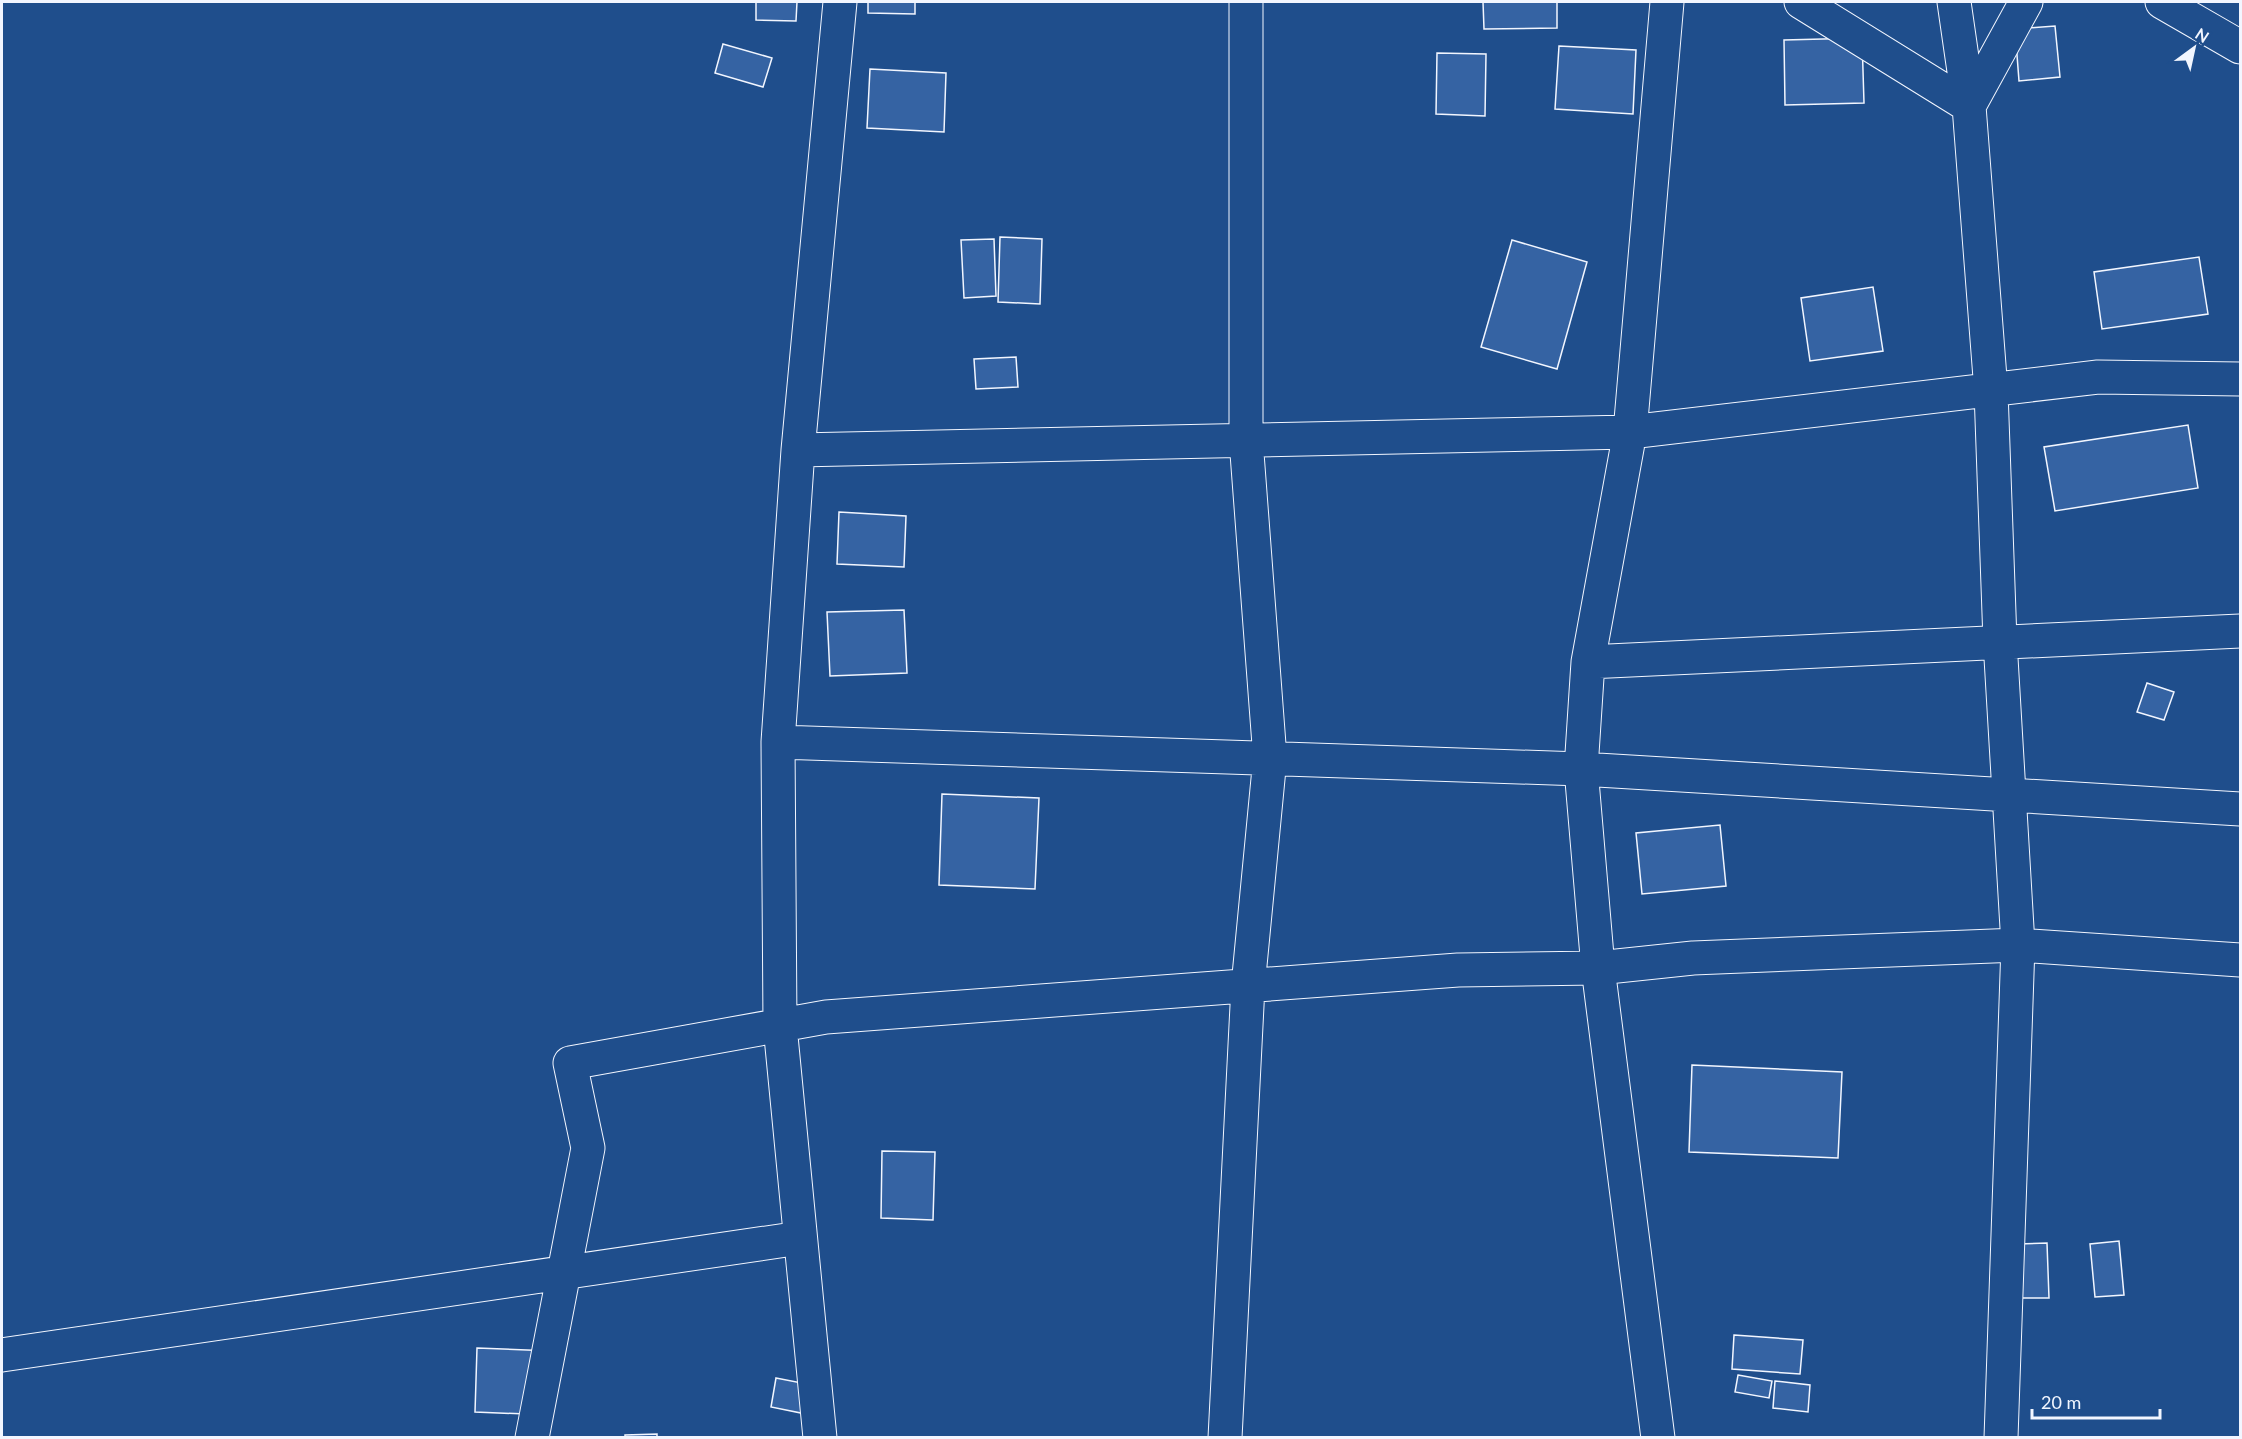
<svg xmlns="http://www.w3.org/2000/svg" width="2242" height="1439" font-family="Lato,sans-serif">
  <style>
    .building { fill: #3563a3; stroke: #f2f6ff; stroke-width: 1.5 }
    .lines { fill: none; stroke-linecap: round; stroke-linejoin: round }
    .minor-casing { stroke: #f2f6ff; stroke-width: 35 }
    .minor { stroke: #1f4e8c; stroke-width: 33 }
  </style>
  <rect width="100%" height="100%" fill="#1f4e8c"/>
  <!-- building -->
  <path class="building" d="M 756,2 L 797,2 L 796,21 L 756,20 Z
    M 868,2 L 915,2 L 915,14 L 868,13 Z
    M 1483,2 L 1557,2 L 1557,28 L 1484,29 Z
    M 2055,26 L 2060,77 L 2019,81 L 2015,29 Z
    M 1862,38 L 1864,103 L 1785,105 L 1784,40 Z
    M 723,44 L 772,58 L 763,87 L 715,73 Z
    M 1559,46 L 1636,50 L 1633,114 L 1555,109 Z
    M 1437,53 L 1486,54 L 1485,116 L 1436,114 Z
    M 870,69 L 946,73 L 944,132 L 867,128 Z
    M 1000,237 L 1042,239 L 1040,304 L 998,302 Z
    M 994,239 L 996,296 L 964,298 L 961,240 Z
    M 1512,240 L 1587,262 L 1557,369 L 1481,347 Z
    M 2199,257 L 2208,314 L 2102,329 L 2094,272 Z
    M 1873,287 L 1883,351 L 1810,361 L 1801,298 Z
    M 1016,357 L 1018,387 L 976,389 L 974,359 Z
    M 2188,425 L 2198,488 L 2055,511 L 2044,447 Z
    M 839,512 L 906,516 L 904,567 L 837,564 Z
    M 904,610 L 907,673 L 830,676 L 827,612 Z
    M 2147,683 L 2174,692 L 2164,720 L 2137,712 Z
    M 942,794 L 1039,798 L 1035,889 L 939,885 Z
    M 1720,825 L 1726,886 L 1642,894 L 1636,833 Z
    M 1692,1065 L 1842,1072 L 1838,1158 L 1689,1152 Z
    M 882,1151 L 935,1152 L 933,1220 L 881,1218 Z
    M 2119,1241 L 2124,1295 L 2095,1297 L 2090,1244 Z
    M 2047,1243 L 2049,1298 L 2019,1298 L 2017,1244 Z
    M 1734,1335 L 1803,1340 L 1800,1374 L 1732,1369 Z
    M 477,1348 L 552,1351 L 551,1415 L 475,1412 Z
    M 1738,1375 L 1772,1381 L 1769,1398 L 1735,1392 Z
    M 776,1378 L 807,1384 L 801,1413 L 771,1407 Z
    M 1775,1381 L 1810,1385 L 1808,1412 L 1773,1408 Z
    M 657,1434 L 657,1438 L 625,1438 L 625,1435 Z"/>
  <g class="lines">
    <defs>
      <path id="minor" d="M 1801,2 L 1969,106 L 2026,2
        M 1954,2 L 1969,106 L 1991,391 L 2000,641 L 2018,945 L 2240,960
        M 2162,2 L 2240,47
        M 798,450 L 1630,432 L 2098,377 L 2240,379
        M 1588,662 L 2240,631
        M 778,742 L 1581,769 L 2240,809
        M 2,1355 L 800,1238
        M 532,1438 L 588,1148 L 570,1063 L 826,1017 L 1458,970 L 1598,968 L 1693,958 L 2018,945 L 2001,1438
        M 820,1438 L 780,1026 L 778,742 L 798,450 L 840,2
        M 1225,1438 L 1248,986 L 1270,758 L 1246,440 L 1246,2
        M 1658,1438 L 1598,968 L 1581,769 L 1588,662 L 1630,432 L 1667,2"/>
    </defs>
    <!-- minor casing -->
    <use href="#minor" class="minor-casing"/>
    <!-- minor -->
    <use href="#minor" class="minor"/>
  </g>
  <!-- border -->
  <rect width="2242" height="1439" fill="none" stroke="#f2f6ff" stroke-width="6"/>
  <!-- north arrow -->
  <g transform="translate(2194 48) rotate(33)" stroke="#1f4e8c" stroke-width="4.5" paint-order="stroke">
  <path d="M0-4.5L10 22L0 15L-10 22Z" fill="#f2f6ff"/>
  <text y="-9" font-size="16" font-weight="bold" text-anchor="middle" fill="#f2f6ff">N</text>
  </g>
  <!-- scale -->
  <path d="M2032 1409v9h128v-9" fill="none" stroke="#f2f6ff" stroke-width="3"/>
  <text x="2041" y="1409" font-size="18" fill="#f2f6ff" stroke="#1f4e8c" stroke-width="4.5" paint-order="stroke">20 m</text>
</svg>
